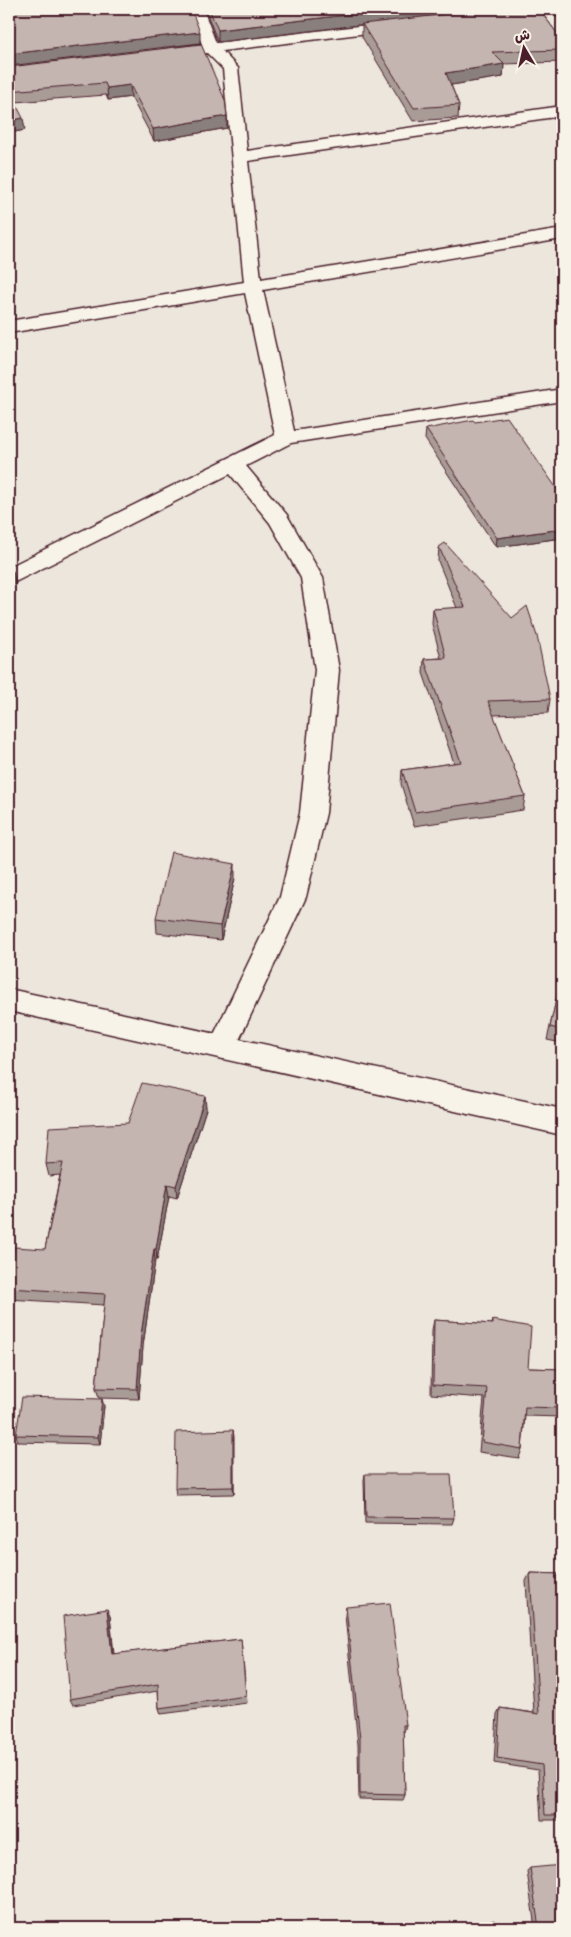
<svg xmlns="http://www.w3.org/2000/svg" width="571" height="1937" font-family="Mynerve,'Playpen Sans Arabic',sans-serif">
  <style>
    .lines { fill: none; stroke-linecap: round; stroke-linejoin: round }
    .street-casing { stroke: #4a1f2b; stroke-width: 3 }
    .secondary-casing { stroke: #4a1f2b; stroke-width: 3 }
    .street { fill: #f7f3e8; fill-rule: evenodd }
    .secondary { fill: #f7f3e8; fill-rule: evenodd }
    .wall { fill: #a99c97; stroke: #4a1f2b }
    .shaded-wall { fill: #897f7b; stroke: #4a1f2b }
    .building { fill: #c4b5b0; stroke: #4a1f2b }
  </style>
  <rect width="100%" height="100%" fill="#ece6dd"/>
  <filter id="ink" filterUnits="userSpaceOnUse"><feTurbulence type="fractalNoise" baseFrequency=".02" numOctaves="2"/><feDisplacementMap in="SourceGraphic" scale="10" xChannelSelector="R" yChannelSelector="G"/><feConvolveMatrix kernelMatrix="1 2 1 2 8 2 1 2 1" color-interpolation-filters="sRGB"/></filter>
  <g filter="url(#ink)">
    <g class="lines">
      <defs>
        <path id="street" d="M 189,9 L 203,9 L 216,43 L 400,21 L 405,22 L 407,25 L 405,28 L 400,29 L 222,51 L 238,68 L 247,151 L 562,106 L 562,116 L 248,161 L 261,279 L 562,229 L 562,239 L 263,290 L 294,431 L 562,389 L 562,401 L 291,443 L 246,466 L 287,515 L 323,578 L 339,670 L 326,813 L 306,897 L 232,1055 L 222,1059 L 212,1055 L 208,1047 L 280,897 L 300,813 L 315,670 L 301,578 L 270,523 L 230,474 L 17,581 L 9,583 L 9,567 L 275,435 L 245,293 L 9,333 L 9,321 L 244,282 L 223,69 L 207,53 L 167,57 L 162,56 L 160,53 L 162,50 L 167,49 L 202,44 Z
          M 553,9 L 562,9 L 562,17 L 557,16 Z"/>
        <path id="secondary" d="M 9,989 L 562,1109 L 562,1135 L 9,1011 Z"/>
      </defs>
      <!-- street casing -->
      <use href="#street" class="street-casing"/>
      <!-- secondary casing -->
      <use href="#secondary" class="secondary-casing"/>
      <!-- street -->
      <use href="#street" class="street"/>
      <!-- secondary -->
      <use href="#secondary" class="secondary"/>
    </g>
    <!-- wall -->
    <path class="wall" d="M 205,9 L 539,9 L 562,40 L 562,62 L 504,64 L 503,77 L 451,85 L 459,105 L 458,118 L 413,121 L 362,37 L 362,24 L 406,19 L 218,42 Z
      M 201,44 L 227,116 L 227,128 L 154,141 L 131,97 L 108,100 L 106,95 L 15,102 L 25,130 L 9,133 L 9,67 Z
      M 475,422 L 562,496 L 562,538 L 496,547 L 425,439 L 426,429 Z
      M 439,547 L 550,699 L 548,713 L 493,715 L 525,796 L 523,810 L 414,826 L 401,784 L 402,770 L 454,763 L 423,673 L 424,659 L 441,658 L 432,624 L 433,609 L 457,608 L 438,561 Z
      M 235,878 L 221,940 L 157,933 L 156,918 Z
      M 558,991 L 562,992 L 562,1043 L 547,1040 Z
      M 205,1096 L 206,1109 L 177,1198 L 169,1196 L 157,1260 L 155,1260 L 143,1346 L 139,1399 L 99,1398 L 96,1388 L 104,1305 L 9,1299 L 9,1272 L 45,1249 L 60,1175 L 49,1176 L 46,1164 L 128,1123 Z
      M 434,1320 L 492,1324 L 493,1320 L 528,1368 L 562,1369 L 562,1417 L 525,1416 L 522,1449 L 519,1458 L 479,1452 L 484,1398 L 431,1394 L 432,1330 Z
      M 104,1406 L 100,1444 L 18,1442 L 16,1435 Z
      M 233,1430 L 234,1494 L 176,1495 L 175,1488 Z
      M 365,1474 L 454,1518 L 452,1524 L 365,1523 L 364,1480 Z
      M 530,1573 L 562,1574 L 562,1820 L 541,1820 L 538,1770 L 494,1763 L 497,1714 L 500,1708 L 534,1713 L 526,1581 Z
      M 346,1607 L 406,1725 L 404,1732 L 403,1732 L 405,1795 L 403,1800 L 359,1799 L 358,1745 L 345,1615 Z
      M 110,1616 L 114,1654 L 241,1639 L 247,1703 L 161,1714 L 159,1708 L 158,1691 L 73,1705 L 70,1699 Z
      M 530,1868 L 562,1928 L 535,1928 L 527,1871 Z"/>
    <!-- shaded-wall -->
    <path class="shaded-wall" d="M 398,9 L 492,9 L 218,42 L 218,30 Z
      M 200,32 L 200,43 L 9,66 L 9,54 Z
      M 504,64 L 503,77 L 445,86 L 446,73 Z
      M 130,85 L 131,97 L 108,100 L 107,88 Z
      M 227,116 L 227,128 L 154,141 L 153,129 Z
      M 23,118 L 25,130 L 9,133 L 9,121 Z
      M 562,529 L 562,538 L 496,547 L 497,538 Z
      M 9,551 L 11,564 L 9,566 Z
      M 13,571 L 16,584 L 9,586 L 9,572 Z
      M 235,864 L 235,878 L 221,940 L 220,926 Z
      M 205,1096 L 206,1109 L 177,1198 L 176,1186 Z
      M 167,1184 L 169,1196 L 157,1260 L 156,1249 Z
      M 154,1249 L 155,1260 L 143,1346 L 139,1399 L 137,1389 L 141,1335 Z
      M 102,1399 L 104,1406 L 100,1444 L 98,1437 Z
      M 233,1430 L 234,1437 L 234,1494 L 233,1487 Z
      M 107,1609 L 110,1616 L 114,1661 L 112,1654 Z"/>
    <!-- building -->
    <path class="building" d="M 9,9 L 191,9 L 200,32 L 9,54 Z
      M 209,9 L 398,9 L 218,30 Z
      M 491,9 L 539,9 L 562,40 L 562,50 L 492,52 L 504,64 L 446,73 L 459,105 L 414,108 L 362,24 Z
      M 201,44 L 225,100 L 227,116 L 153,129 L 130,85 L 107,88 L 105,83 L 9,91 L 23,118 L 9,121 L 9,67 Z
      M 507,417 L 562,496 L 562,529 L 497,538 L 426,429 L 473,420 L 475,422 Z
      M 445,543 L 512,618 L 527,606 L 537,636 L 550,699 L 488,701 L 525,796 L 415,812 L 402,770 L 461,762 L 424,659 L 446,658 L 433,609 L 465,607 L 439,547 Z
      M 171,852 L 235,864 L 220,926 L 156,918 Z
      M 558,991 L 562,992 L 562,1030 L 550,1027 Z
      M 142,1083 L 205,1096 L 176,1186 L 167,1184 L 156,1249 L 154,1249 L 141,1335 L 137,1389 L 96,1388 L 105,1294 L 9,1288 L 9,1272 L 14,1247 L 45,1249 L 63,1163 L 46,1164 L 49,1127 L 128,1123 Z
      M 434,1320 L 493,1324 L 493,1320 L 531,1327 L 528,1368 L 562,1369 L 562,1408 L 525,1407 L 522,1449 L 482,1442 L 487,1388 L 433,1385 Z
      M 22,1397 L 102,1399 L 98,1437 L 16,1435 Z
      M 233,1430 L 233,1487 L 175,1488 L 176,1432 Z
      M 365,1474 L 451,1474 L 454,1518 L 366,1517 Z
      M 530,1573 L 562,1574 L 562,1815 L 545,1815 L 542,1765 L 497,1758 L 500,1708 L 539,1714 Z
      M 390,1603 L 406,1725 L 403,1725 L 405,1795 L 360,1794 L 360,1739 L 346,1607 Z
      M 107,1609 L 112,1654 L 241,1639 L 246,1696 L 159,1708 L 158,1684 L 70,1699 L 63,1616 Z
      M 562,1865 L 562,1928 L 539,1928 L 530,1868 Z
      M 495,1920 L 496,1928 L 450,1928 Z"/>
  </g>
  <!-- margin -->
  <rect width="571" height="1937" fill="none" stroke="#f7f3e8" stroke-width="30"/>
  <rect x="15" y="15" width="541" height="1907" fill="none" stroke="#4a1f2b" stroke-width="2" filter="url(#ink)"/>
  <!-- north arrow -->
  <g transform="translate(524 48) rotate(351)" stroke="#f7f3e8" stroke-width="4" paint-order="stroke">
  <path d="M0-4L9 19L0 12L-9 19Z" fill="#4a1f2b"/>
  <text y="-8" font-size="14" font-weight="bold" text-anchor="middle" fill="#4a1f2b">ش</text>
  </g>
</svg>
